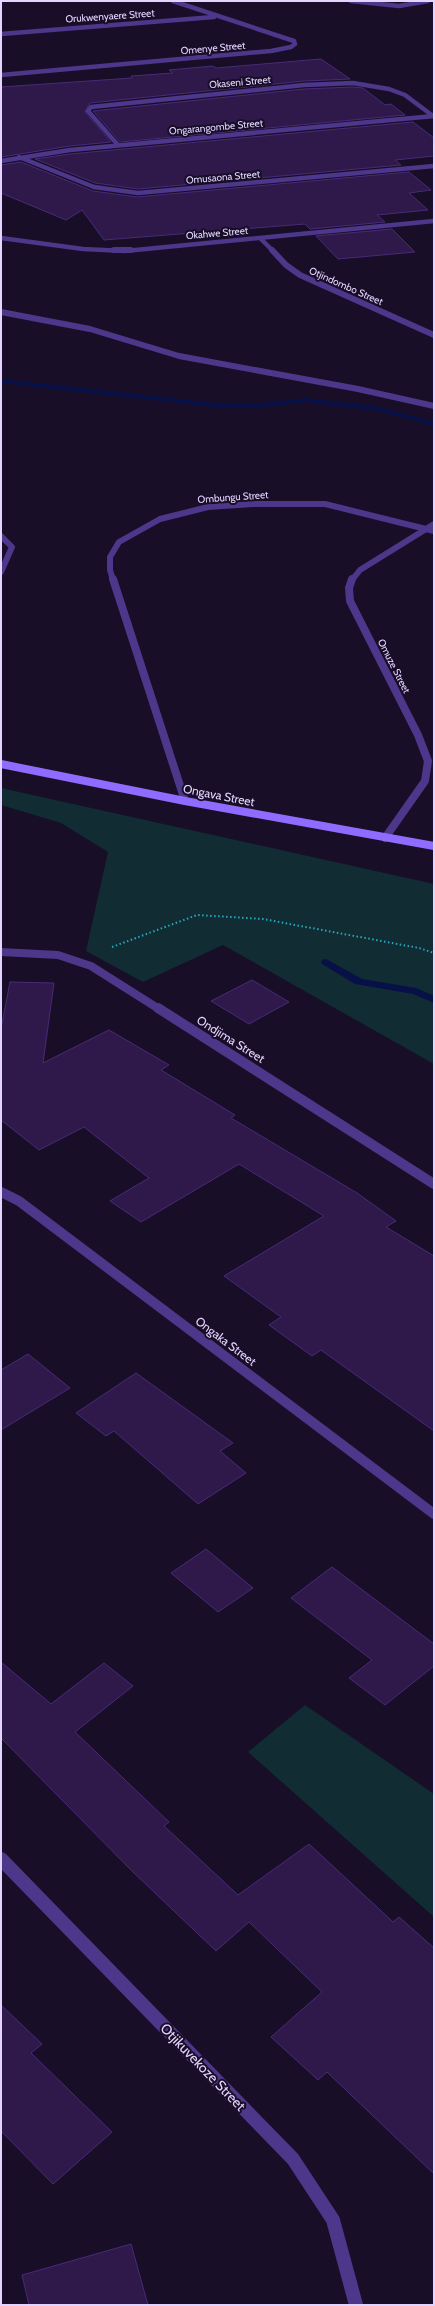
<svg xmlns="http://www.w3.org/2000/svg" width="435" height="2306" font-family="Cabin,sans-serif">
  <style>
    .green { fill: #112c32 }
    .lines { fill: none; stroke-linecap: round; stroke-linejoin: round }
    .stream { fill: #071148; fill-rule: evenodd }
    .building { fill: #2e194a; stroke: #4a2a78 }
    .path { stroke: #28a9c0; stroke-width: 2; stroke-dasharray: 1.5 2.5; stroke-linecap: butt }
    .lane { stroke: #4c378a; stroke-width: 6 }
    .street-far4 { stroke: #4c378a; stroke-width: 4.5 }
    .street-far3 { stroke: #4c378a; stroke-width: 6 }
    .street-far2 { stroke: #4c378a; stroke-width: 8 }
    .street-far1 { stroke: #4c378a; stroke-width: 10 }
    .street { stroke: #4c378a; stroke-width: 14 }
    .secondary { stroke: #8f6cff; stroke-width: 8 }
    .labels { text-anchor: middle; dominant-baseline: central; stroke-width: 4; stroke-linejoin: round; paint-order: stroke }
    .far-street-label { font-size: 10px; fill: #e3d5ff; stroke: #180e28 }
    .street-label { font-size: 12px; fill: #e3d5ff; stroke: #180e28 }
    .near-street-label { font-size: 14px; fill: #e3d5ff; stroke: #180e28 }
  </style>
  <rect width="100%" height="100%" fill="#180e28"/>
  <!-- green -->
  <path class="green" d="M 1,788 L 434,884 L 434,1064 L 223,945 L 143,982 L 86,951 L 108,852 L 61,823 L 1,805 Z
    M 305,1705 L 434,1794 L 434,1917 L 248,1752 Z"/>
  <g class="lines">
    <!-- stream -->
    <path class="stream" d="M 1,379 L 224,404 L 263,403 L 306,398 L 379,407 L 434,422 L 434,426 L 379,411 L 306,402 L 263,407 L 224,408 L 1,383 Z
      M 326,959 L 362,979 L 416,988 L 434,996 L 434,1003 L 413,994 L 355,984 L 322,964 L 321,962 L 322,960 Z"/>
  </g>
  <!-- building -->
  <path class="building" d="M 321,59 L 350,79 L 304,81 L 90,103 L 85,112 L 111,142 L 70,146 L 1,157 L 1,87 L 132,78 L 131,76 L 173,73 L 169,70 L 213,66 L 216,68 Z
    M 353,87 L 363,88 L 385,105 L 391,104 L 405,115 L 120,142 L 93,111 L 304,89 Z
    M 413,122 L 434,138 L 434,156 L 395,160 L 401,165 L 138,189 L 95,183 L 35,159 L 70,154 Z
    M 21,162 L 93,191 L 137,197 L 409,172 L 431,190 L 409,193 L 428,210 L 377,215 L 385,222 L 310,229 L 305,224 L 104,240 L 82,210 L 66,220 L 1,193 L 1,165 Z
    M 392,229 L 415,252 L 338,259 L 316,236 Z
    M 252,980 L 289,1002 L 249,1024 L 211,1001 Z
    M 10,982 L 54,983 L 43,1063 L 109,1030 L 169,1065 L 161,1070 L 235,1115 L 231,1118 L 357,1193 L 396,1221 L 386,1227 L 434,1256 L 434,1431 L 321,1350 L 312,1356 L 269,1325 L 281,1317 L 224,1276 L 324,1216 L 239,1164 L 141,1222 L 110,1201 L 149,1178 L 84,1127 L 39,1150 L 1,1120 L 1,1029 Z
    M 28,1354 L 70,1388 L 1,1430 L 1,1370 Z
    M 136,1373 L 233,1443 L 220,1451 L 246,1473 L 198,1504 L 114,1431 L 106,1436 L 76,1413 Z
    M 206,1549 L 253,1588 L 218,1612 L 171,1573 Z
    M 332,1567 L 434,1644 L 434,1666 L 385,1705 L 349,1678 L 372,1660 L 291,1598 Z
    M 1,1662 L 51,1704 L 104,1663 L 133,1686 L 75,1732 L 169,1822 L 164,1826 L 238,1895 L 309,1844 L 393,1922 L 399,1917 L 434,1948 L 434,2174 L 327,2072 L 318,2080 L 271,2037 L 322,1992 L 249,1922 L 216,1951 L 132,1871 L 1,1738 Z
    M 1,2005 L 42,2044 L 31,2053 L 112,2132 L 53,2184 L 1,2131 Z
    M 131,2244 L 148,2305 L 29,2305 L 22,2275 Z"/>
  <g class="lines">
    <!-- path -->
    <path class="path" d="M 112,947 L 197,915 L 263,919 L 419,948 L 434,953"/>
    <!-- lane -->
    <path class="lane" d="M 1,312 L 90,329 L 179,356 L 358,389 L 434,406
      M 1,536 L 12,547 L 1,572"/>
    <!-- street-far4 -->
    <path class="street-far4" d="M 351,1 L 399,6 L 428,1
      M 1,34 L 214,17
      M 1,75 L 271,51 L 291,47 L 295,44 L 294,41 L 173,1
      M 118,145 L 88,111 L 91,107 L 304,85 L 353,83 L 389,89 L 405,95 L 433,116
      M 19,157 L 94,187 L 138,193 L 434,166
      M 1,161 L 70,150 L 434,116
      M 1,238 L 83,249 L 125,251 L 434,221
      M 260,238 L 273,251"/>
    <!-- street-far3 -->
    <path class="street-far3" d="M 114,250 L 131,250
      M 272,250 L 286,265 L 300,275 L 434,335
      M 113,580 L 110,570 L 110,557 L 119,542 L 160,519 L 208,507 L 253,504 L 325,504 L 434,531
      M 352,580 L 360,570 L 434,524"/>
    <!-- street-far2 -->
    <path class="street-far2" d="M 113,579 L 185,801
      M 352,579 L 349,588 L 350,601 L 418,735 L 428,761 L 425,781 L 385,838
      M 1,952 L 58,955 L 91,966 L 159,1009"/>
    <!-- street-far1 -->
    <path class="street-far1" d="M 158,1008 L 434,1184
      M 1,1192 L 19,1201 L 434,1514"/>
    <!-- street -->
    <path class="street" d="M 1,1859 L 293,2159 L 333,2220 L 356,2305"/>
    <!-- secondary -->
    <path class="secondary" d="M 1,764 L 185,801 L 434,846"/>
  </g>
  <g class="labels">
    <!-- far-street labels -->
    <g class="far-street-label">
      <text transform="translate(110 16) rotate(-4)">Orukwenyaere Street</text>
      <text transform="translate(213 48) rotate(-5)">Omenye Street</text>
      <text transform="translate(240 82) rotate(-5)">Okaseni Street</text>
      <text transform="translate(216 127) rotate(-5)">Ongarangombe Street</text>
      <text transform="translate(223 177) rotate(-5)">Omusaona Street</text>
      <text transform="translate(217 233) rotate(-5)">Okahwe Street</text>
      <text transform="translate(346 286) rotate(24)">Otjindombo Street</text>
      <text transform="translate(233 497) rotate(-4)">Ombungu Street</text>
      <text transform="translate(394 666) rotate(63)">Omuze Street</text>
    </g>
    <!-- street labels -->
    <g class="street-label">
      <text transform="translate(219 795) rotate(11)">Ongava Street</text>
      <text transform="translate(231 1039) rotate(32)">Ondjima Street</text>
      <text transform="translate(226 1341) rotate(37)">Ongaka Street</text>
    </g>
    <!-- near-street labels -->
    <g class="near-street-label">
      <text transform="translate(203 2067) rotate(46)">Otjikuvekoze Street</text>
    </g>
  </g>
  <!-- border -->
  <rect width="435" height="2306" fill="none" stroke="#e3d5ff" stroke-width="4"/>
</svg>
